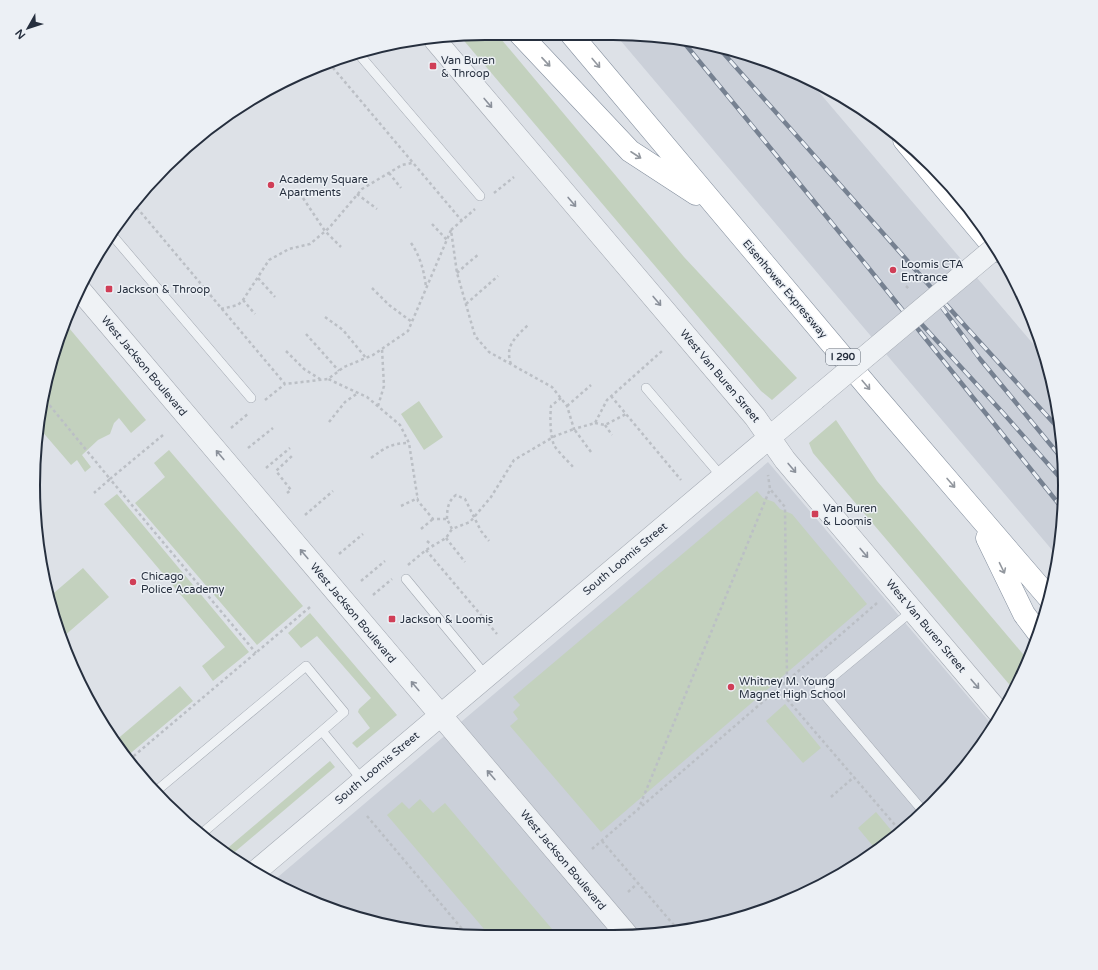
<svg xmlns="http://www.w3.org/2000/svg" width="1098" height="970" font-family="'Varela Round',sans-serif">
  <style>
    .built { fill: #cbd0d9 }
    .green { fill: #c3d1be }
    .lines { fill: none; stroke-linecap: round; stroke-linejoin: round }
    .service-casing { stroke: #a2a8b1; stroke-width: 10 }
    .tertiary-casing { stroke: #a2a8b1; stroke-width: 23 }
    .motorway-casing { stroke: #848f9e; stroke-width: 23 }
    .path { stroke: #bbbfc5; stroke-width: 2.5; stroke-dasharray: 3 3; stroke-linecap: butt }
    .service { stroke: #eff2f5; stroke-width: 9 }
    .tertiary { stroke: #eff2f5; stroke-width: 22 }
    .motorway { stroke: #fff; stroke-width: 22 }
    .rail-casing { stroke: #768191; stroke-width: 4.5 }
    .rail { stroke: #ecf0f5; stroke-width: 3; stroke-dasharray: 9; stroke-linecap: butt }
    .tertiary-bridge-casing { stroke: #a2a8b1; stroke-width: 23; stroke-linecap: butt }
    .tertiary-bridge { stroke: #eff2f5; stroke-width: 22 }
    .oneway { stroke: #92979e }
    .oneway2 { stroke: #8a909a }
    .poi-dot { fill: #d03e57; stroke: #ecf0f5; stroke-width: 1.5 }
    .labels { text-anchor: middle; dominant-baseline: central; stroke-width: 3; stroke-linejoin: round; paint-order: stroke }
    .shield { fill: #ecf0f5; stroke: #616975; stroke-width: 1 }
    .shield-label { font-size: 10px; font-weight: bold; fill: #262f3e }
    .poi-label { font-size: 11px; fill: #262f3e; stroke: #ecf0f5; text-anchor: start }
    .street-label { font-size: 11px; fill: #262f3e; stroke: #ecf0f5 }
    .rim { fill: none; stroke: #262f3e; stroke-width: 2 }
  </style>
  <rect width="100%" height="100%" fill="#dde1e7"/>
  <!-- built -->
  <path class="built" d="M 615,34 L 642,34 L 701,42 L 786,67 L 807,78 L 1046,359 L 1050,368 L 1064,455 L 1061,544 L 1058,557 Z
    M 768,462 L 993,726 L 953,783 L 888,843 L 813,890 L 730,922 L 642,936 L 455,936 L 368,922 L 285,890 L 272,882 Z"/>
  <!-- green -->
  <path class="green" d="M 485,33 L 496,33 L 684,257 L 797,378 L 772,400 L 761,391 L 460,36 Z
    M 64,322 L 146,420 L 131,433 L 119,418 L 114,423 L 110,434 L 98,440 L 82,455 L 91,467 L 85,472 L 77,460 L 71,465 L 40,429 L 42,397 Z
    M 419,401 L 443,437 L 424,450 L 401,414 Z
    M 836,420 L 877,481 L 1028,660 L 1014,690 L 813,453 L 809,443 Z
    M 169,450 L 303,606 L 257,645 L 135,503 L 165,477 L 154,463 Z
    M 757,491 L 763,498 L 774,502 L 780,509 L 792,514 L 867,604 L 601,832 L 510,726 L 518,719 L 513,712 L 520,705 L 513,697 Z
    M 117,494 L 249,652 L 213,681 L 202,666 L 225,647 L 104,504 Z
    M 83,568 L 109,597 L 63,637 L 48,598 Z
    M 310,613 L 397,715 L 357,748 L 352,743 L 370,728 L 358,712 L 359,709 L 371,698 L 317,636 L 301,648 L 288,633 Z
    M 180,686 L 193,701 L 126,757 L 115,741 Z
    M 785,704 L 821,748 L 803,763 L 766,721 Z
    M 330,761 L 335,767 L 230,856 L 223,852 Z
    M 420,799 L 433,813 L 445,803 L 558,936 L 490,936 L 387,815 L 402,802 L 409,809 Z
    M 876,812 L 896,836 L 888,843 L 877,851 L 858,828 Z"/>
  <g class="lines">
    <defs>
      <path id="service" d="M 357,52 L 480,196
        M 112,235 L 251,398
        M 646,388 L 722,477
        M 406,579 L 486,676
        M 912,611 L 819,688 L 923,811
        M 155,792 L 306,666 L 344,712 L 322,731 L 363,781
        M 200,835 L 322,731"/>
      <path id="tertiary" d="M 435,40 L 755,417 L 785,460 L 1001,715
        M 80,290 L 628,936
        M 255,872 L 815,399"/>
      <path id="motorway" d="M 519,33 L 630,151 L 696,194
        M 571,34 L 873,393 L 1049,598
        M 904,140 L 997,251
        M 987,538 L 1024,614 L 1039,634"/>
    </defs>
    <!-- service casing -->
    <use href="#service" class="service-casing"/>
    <!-- tertiary casing -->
    <use href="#tertiary" class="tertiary-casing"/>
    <!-- motorway casing -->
    <use href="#motorway" class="motorway-casing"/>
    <!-- path -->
    <path class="path" d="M 329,63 L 462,221
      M 389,173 L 401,188
      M 494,193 L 514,177
      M 357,194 L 377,209
      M 303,198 L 325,231 L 341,247
      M 133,203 L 285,384 L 328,379
      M 432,224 L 447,240
      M 451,230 L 475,209
      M 411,243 C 420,256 424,270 426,287
      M 457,273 L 468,263 L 479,254
      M 258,278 L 275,297
      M 906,286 L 909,289
      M 372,288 L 389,305 L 412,322
      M 243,300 L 255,314
      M 466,304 L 498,276
      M 221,309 L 238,305 L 243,300 L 269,260 L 289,249 L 310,244 L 329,228 L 362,189 L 402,165 L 412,163
      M 325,317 L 343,330 L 366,358
      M 306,334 L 339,371
      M 286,351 L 304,369 L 320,379
      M 511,364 C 504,345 517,336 529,324
      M 42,396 L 110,479 L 94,493
      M 611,396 L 681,480
      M 561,398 L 551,406 C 550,417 550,435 554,445 C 557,451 568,461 573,467
      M 265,400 L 285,384
      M 378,406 L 384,386 L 382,349
      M 567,406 L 591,385
      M 329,422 L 345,402 L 358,393
      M 595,423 L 605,425 L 626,414
      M 605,425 L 612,435
      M 231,428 L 249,413
      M 163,435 L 110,479 L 256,653
      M 248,448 L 273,428
      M 591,452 L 574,429 L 555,436 L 514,460 L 491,497 L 470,522 L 452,529 L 447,519 L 433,519 L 418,501 L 409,443 L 400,425 L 367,397 L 328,379 L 344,367 L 373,355 L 408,331 L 451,230 L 457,273 L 475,336 L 489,352 L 552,387 L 567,406 L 574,429 L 595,423 L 607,400 L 662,351
      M 371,458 C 385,448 391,443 409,443
      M 266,468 L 290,448
      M 287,493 L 291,490 L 276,471 L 294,454
      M 401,506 L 418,498
      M 305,515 L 333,491
      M 447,519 C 447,509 448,501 456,495 L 465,499 L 481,531 L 489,541
      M 421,529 L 433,519
      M 446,538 L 465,562
      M 427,541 L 433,546
      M 426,550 L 497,634
      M 339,554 L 363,534
      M 408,565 L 426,550 L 446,538 L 452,529
      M 361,581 L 385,561
      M 373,595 L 392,579
      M 877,603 L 787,681 L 786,698 L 901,832
      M 129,760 L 310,607
      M 831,797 L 854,777
      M 638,810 L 770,489 L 768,475
      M 367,816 L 468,936
      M 602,841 L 678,930
      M 592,849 L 787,681 L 785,507 L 770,489
      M 628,892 L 638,883"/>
    <!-- service -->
    <use href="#service" class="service"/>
    <!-- tertiary -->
    <use href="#tertiary" class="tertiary"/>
    <!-- motorway -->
    <use href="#motorway" class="motorway"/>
    <defs>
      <path id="rail" d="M 681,39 L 867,266 L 1062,508
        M 718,47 L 967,328 L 1060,430
        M 941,306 L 980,359 L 1064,461
        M 915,317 L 1004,414 L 1063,481"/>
    </defs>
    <!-- rail casing -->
    <use href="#rail" class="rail-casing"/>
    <!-- rail -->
    <use href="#rail" class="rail"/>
    <defs>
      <path id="tertiary-bridge" d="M 815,399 L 995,248"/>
    </defs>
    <!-- tertiary-bridge casing -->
    <use href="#tertiary-bridge" class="tertiary-bridge-casing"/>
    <!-- tertiary-bridge -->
    <use href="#tertiary-bridge" class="tertiary-bridge"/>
  </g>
  <!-- one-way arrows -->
  <defs><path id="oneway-shaft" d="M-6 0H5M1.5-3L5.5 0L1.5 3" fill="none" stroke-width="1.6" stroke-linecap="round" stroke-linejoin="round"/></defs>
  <g class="oneway">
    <use href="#oneway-shaft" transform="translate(546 62) rotate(47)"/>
    <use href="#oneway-shaft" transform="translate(596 63) rotate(50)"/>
    <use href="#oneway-shaft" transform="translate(636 155) rotate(33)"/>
    <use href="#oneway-shaft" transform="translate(866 385) rotate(50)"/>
    <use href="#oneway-shaft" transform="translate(951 483) rotate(49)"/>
    <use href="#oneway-shaft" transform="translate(1002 568) rotate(64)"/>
  </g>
  <g class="oneway2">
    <use href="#oneway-shaft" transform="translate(488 103) rotate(50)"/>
    <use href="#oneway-shaft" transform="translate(572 202) rotate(50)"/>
    <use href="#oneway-shaft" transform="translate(657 301) rotate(50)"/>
    <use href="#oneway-shaft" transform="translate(220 455) rotate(-130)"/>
    <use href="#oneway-shaft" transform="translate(792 468) rotate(50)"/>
    <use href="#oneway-shaft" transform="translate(864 553) rotate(50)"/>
    <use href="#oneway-shaft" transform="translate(304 554) rotate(-130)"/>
    <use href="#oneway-shaft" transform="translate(975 684) rotate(50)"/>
    <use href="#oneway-shaft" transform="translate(415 686) rotate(-130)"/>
    <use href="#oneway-shaft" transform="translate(491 775) rotate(-131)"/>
  </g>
  <!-- markers -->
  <g class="poi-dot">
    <rect x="429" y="62" width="8" height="8" rx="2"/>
    <circle cx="271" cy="185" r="4"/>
    <circle cx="893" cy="270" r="4"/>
    <rect x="105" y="285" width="8" height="8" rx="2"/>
    <rect x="811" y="510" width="8" height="8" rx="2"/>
    <circle cx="133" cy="582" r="4"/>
    <rect x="388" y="615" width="8" height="8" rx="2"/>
    <circle cx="731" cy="687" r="4"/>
  </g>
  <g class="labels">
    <!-- shield labels -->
    <rect class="shield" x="826" y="349" width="34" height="16" rx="3"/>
    <g class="shield-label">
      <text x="843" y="357">I 290</text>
    </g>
    <!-- poi labels -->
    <g class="poi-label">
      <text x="441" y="60">Van Buren<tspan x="441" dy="13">&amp; Throop</tspan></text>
      <text x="279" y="179">Academy Square<tspan x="279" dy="13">Apartments</tspan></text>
      <text x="901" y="264">Loomis CTA<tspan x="901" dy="13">Entrance</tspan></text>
      <text x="117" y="289">Jackson &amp; Throop</text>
      <text x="823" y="508">Van Buren<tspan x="823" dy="13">&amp; Loomis</tspan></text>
      <text x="141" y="576">Chicago<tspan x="141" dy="13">Police Academy</tspan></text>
      <text x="400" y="619">Jackson &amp; Loomis</text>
      <text x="739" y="681">Whitney M. Young<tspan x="739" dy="13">Magnet High School</tspan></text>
    </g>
    <!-- street labels -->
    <g class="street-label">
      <text transform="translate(785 289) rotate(50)">Eisenhower Expressway</text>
      <text transform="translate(144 366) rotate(50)">West Jackson Boulevard</text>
      <text transform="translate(720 376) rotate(50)">West Van Buren Street</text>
      <text transform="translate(625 559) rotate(-40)">South Loomis Street</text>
      <text transform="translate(353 613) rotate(50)">West Jackson Boulevard</text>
      <text transform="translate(926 626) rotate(50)">West Van Buren Street</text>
      <text transform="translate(377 768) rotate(-40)">South Loomis Street</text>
      <text transform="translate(563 860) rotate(50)">West Jackson Boulevard</text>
    </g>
  </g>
  <!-- crop -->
  <path d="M0 0H1098V970H0ZM485 40H613A445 445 0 0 1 1058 485V485A445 445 0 0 1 613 930H485A445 445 0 0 1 40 485V485A445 445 0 0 1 485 40Z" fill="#ecf0f5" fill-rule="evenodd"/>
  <path class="rim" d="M485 40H613A445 445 0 0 1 1058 485V485A445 445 0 0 1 613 930H485A445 445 0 0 1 40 485V485A445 445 0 0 1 485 40Z"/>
  <!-- north arrow -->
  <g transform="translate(28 28) rotate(231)" stroke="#ecf0f5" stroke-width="3" paint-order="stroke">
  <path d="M0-3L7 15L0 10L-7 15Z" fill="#262f3e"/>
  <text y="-6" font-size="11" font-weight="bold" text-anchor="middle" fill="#262f3e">N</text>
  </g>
</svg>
